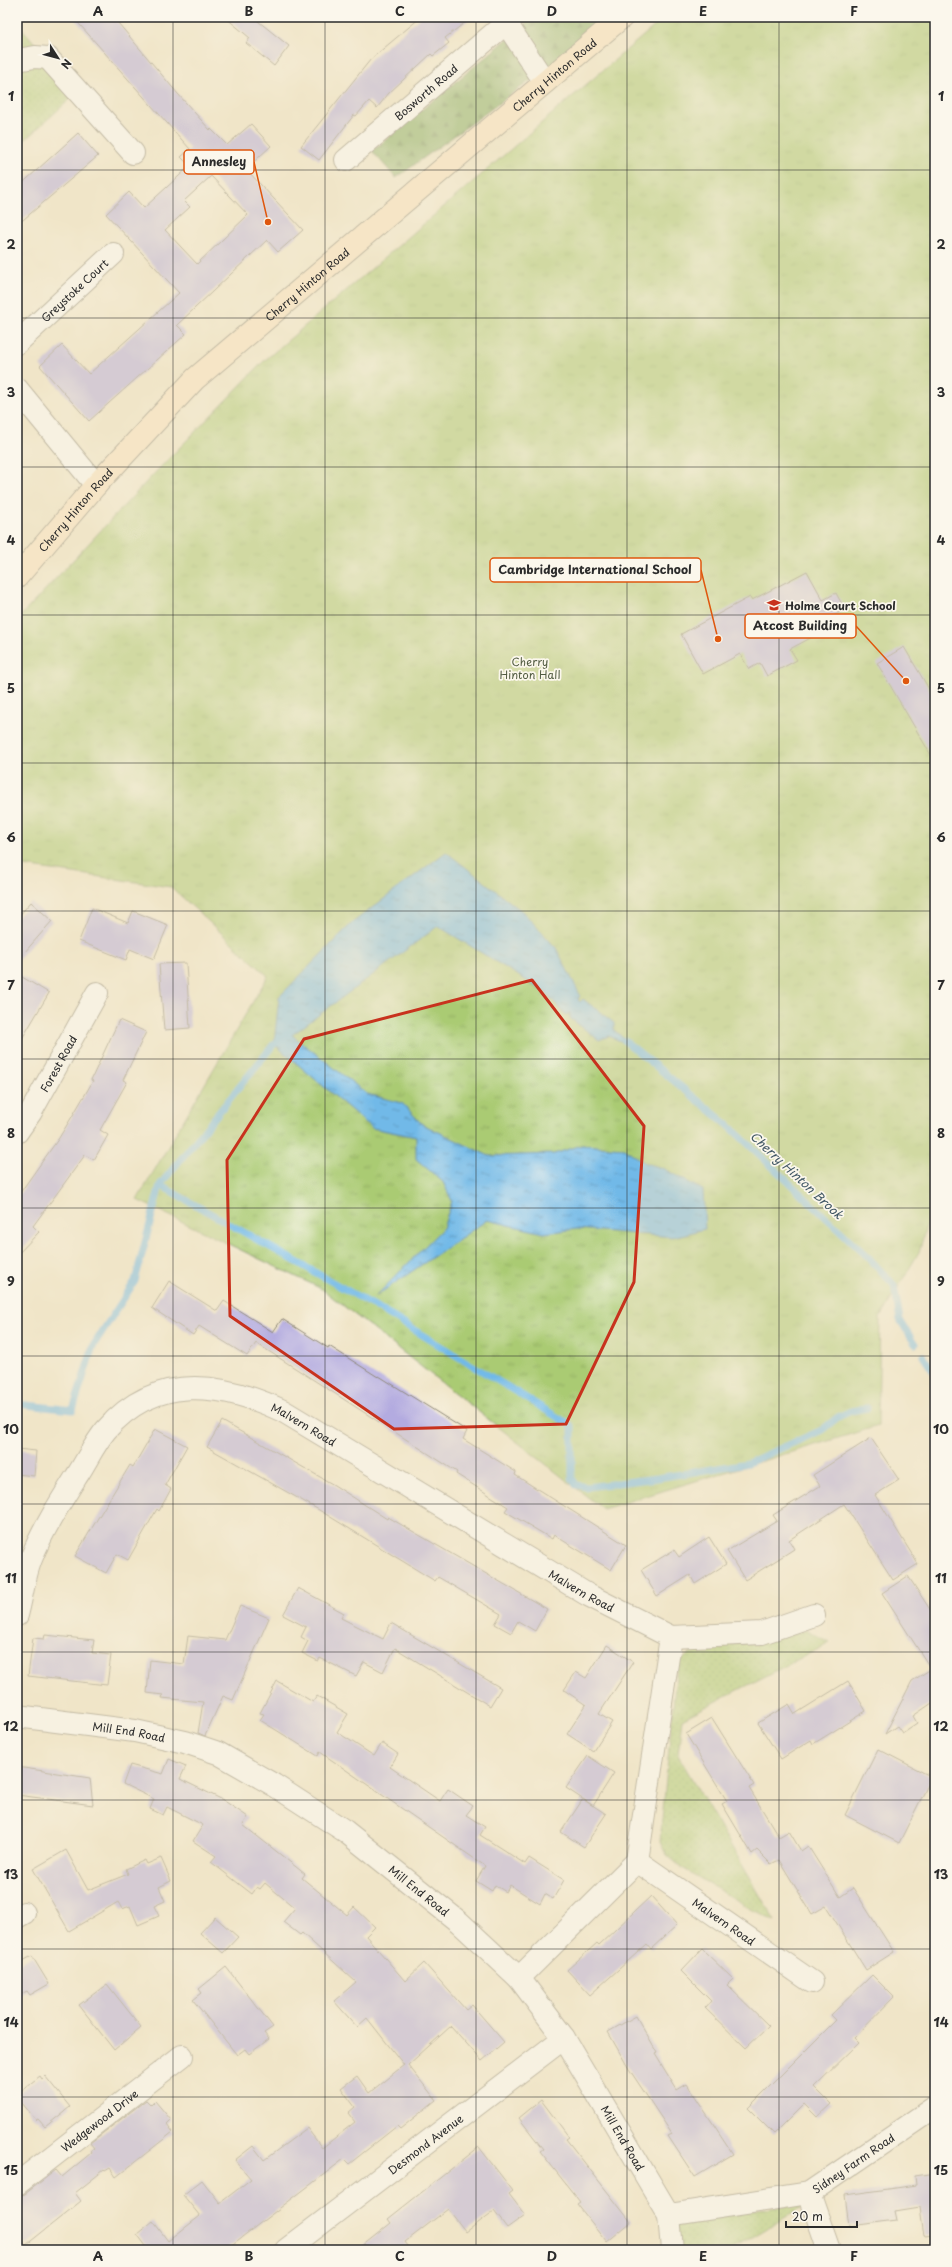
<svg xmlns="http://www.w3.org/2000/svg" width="952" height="2267" font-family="'Playpen Sans',sans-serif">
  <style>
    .grass { fill: url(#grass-dots); stroke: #6a7b4f }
    .forest { fill: url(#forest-firs); stroke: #596d48 }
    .park { fill: url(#park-tufts); stroke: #6a7b4f }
    .water { fill: url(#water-ripples); stroke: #4e728a }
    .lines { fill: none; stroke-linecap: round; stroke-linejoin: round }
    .stream { stroke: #71b9e8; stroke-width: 7 }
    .building { fill: #b3abe0; fill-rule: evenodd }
    .street-casing { stroke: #8e887a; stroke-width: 24 }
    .secondary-casing { stroke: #8e887a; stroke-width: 24 }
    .street { stroke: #fff; stroke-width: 22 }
    .secondary { stroke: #fce5c4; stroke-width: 22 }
    .marked { fill: none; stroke: #c8321e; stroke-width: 3; stroke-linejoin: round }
    .grid { fill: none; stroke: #2b2b2b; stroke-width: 1; stroke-opacity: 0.55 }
    .labels { text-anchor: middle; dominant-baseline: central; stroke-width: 3.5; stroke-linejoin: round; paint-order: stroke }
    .street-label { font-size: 11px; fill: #2b2b2b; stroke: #fbf7ec }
    .poi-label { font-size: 11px; font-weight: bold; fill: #2b2b2b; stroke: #fbf7ec; text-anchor: start }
    .park-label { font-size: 11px; fill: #515b41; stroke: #fbf7ec }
    .water-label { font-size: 12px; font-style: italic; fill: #405664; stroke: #fbf7ec }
    .leader { fill: none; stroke: #df570e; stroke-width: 1.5 }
    .callout-dot { fill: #df570e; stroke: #fbf7ec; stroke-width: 1.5 }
    .callout { fill: #fbf7ec; stroke: #df570e; stroke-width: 1.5 }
    .callout-label { font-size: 12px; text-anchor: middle; font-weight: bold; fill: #2b2b2b }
    .neatline { fill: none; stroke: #2b2b2b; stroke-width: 1.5 }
    .grid-label { font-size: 13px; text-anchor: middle; font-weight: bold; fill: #2b2b2b }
  </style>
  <defs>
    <pattern id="grass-dots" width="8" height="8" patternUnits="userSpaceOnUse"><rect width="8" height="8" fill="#aacb73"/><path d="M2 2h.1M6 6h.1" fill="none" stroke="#92ae64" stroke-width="1.8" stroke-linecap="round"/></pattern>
    <pattern id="forest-firs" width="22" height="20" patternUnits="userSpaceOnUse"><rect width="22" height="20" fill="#87af65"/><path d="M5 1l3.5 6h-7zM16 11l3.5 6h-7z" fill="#6f8f53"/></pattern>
    <pattern id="park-tufts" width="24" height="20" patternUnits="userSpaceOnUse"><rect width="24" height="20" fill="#aacb73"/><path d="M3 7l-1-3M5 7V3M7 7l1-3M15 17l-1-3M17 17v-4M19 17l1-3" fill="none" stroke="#92ae64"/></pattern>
    <pattern id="water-ripples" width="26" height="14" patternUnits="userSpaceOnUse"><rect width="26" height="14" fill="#71b9e8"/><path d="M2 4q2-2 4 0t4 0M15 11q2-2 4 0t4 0" fill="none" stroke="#5d97bc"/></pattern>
  </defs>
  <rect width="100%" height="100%" fill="#fbf7ec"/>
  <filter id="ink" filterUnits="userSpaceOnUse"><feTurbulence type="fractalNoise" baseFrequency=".025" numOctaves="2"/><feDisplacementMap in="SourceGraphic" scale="8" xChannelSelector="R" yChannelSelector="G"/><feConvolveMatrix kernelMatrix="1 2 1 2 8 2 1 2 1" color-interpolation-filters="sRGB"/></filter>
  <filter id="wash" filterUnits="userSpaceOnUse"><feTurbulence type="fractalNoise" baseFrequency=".012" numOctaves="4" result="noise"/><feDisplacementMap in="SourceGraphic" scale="16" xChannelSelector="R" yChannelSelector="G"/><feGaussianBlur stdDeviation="0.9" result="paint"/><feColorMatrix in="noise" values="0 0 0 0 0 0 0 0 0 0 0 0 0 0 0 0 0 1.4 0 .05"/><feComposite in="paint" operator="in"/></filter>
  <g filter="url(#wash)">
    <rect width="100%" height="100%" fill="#f0e5c8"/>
    <!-- grass -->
    <path class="grass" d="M 17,23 L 78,92 L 17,147 Z
      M 807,1630 L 830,1643 L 682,1719 L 678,1755 L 775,1921 L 749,1908 L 681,1867 L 667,1855 L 660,1841 L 677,1666 C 702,1636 721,1646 756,1642 C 773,1641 790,1634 807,1630 Z
      M 809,2203 L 731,2250 L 678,2250 L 676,2221 Z"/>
    <!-- forest -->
    <path class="forest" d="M 534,17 L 609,17 L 556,62 L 396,178 L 372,151 Z"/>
    <!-- park -->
    <path class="park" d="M 665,17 L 935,17 L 935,1195 L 919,1252 L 880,1318 L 878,1426 L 603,1509 L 322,1289 L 137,1200 L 268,976 L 171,887 L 17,865 L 17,620 L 150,478 L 264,361 Z"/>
    <!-- water -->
    <path class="water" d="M 446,852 L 523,912 L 556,948 L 580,995 L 578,1000 L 580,1002 L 583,999 L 614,1023 L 614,1030 L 632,1046 L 609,1036 L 599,1040 L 570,1018 L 570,1013 L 566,1015 L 545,992 L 438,926 L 292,1035 L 367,1094 L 402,1103 L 422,1124 L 489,1156 L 554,1154 L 582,1145 L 624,1148 L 645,1163 L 662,1168 L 703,1190 L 705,1229 L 673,1237 L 577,1229 L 544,1233 L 487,1220 L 376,1296 L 443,1228 L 452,1201 L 443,1182 L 416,1159 L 416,1137 L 372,1128 L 274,1044 L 279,997 L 352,923 Z"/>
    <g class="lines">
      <!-- stream -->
      <path class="stream" d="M 625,1041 L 728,1125 L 870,1259 L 894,1285 L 900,1320 L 915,1344
        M 160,1185 L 373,1305 L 572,1426 L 572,1478 L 576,1485 L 587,1487 L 657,1478 L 748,1463 L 822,1430 L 838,1417 L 851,1411 L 867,1408
        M 923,1356 L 935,1374
        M 17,1404 L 73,1410 L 93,1346 L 135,1281 L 160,1185 L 274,1044 L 281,1039"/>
    </g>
    <g id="blocks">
      <!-- building -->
      <path class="building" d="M 73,17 L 113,17 L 178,94 L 210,130 L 211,129 L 227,145 L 251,124 L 271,146 L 246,169 L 303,230 L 278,252 L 267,240 L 177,325 L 186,334 L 89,421 L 40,366 L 62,345 L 89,374 L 179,293 L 106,214 L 129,192 L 144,208 L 190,166 L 181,157 L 190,149 ZM 211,176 L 248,215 L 197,264 L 165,230 L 190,207 L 184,201 Z
        M 225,17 L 253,17 L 289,46 L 274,66 L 246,43 L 250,38 Z
        M 421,17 L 472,17 L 445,38 L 449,43 L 433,56 L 431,54 L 389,93 L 377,108 L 369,101 L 356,116 L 354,115 L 319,160 L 301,146 L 371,59 Z
        M 78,133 L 98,156 L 17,225 L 17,188 Z
        M 807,571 L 823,600 L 836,593 L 845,610 L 831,617 L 835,625 L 790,649 L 797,660 L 767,676 L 760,663 L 749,669 L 740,654 L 703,674 L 681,634 L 750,597 L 752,600 Z
        M 904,647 L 935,699 L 935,762 L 877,663 Z
        M 31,902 L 52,921 L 17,961 L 17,918 Z
        M 92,908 L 128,923 L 133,911 L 168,925 L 154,959 L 130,949 L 126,960 L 79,941 Z
        M 186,963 L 190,1028 L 164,1030 L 159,964 Z
        M 17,974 L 49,993 L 17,1047 Z
        M 119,1020 L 146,1032 L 123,1080 L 127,1082 L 100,1130 L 108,1135 L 94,1160 L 85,1155 L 33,1226 L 39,1232 L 17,1255 L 17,1197 L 59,1138 L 73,1115 L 93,1081 L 91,1080 Z
        M 169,1281 L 217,1311 L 224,1301 L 273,1332 L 282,1319 L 328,1348 L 329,1346 L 378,1377 L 379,1376 L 467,1431 L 463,1439 L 516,1472 L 515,1475 L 626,1545 L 611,1570 L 554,1535 L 552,1539 L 505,1511 L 508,1507 L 456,1474 L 457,1472 L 256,1343 L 247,1356 L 199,1326 L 193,1335 L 152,1308 Z
        M 222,1421 L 334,1485 L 387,1519 L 388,1517 L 547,1609 L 535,1631 L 518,1621 L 511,1633 L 495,1624 L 501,1614 L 438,1577 L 435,1581 L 319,1510 L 207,1447 Z
        M 155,1429 L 187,1446 L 165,1485 L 171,1489 L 159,1511 L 157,1509 L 128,1560 L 117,1554 L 106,1573 L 75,1556 L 130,1465 L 133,1467 Z
        M 871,1438 L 899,1480 L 875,1495 L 918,1564 L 893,1580 L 844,1504 L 789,1540 L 794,1549 L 745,1580 L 727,1551 L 777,1521 L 773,1515 L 820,1486 L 813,1475 Z
        M 17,1449 L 36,1451 L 34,1476 L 17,1474 Z
        M 709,1537 L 726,1564 L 695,1584 L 690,1575 L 657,1596 L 641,1570 L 674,1550 L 679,1557 Z
        M 908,1576 L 935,1617 L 935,1701 L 913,1716 L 917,1723 L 902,1733 L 897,1726 L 885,1734 L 912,1681 L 931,1669 L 882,1593 Z
        M 298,1588 L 344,1613 L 341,1618 L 383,1639 L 391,1623 L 501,1688 L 490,1706 L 395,1648 L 383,1672 L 364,1662 L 356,1676 L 320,1658 L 318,1661 L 302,1653 L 308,1641 L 301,1637 L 306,1627 L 283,1615 Z
        M 240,1606 L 269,1618 L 233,1700 L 223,1696 L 205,1736 L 198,1733 L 203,1702 L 162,1698 L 163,1695 L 147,1693 L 150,1660 L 184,1664 L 188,1636 L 225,1640 Z
        M 45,1635 L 94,1640 L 92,1653 L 111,1655 L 107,1685 L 28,1676 L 33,1638 L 44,1639 Z
        M 607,1645 L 633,1662 L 599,1714 L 612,1722 L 593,1751 L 567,1734 L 586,1705 L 564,1690 L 576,1672 L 586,1678 Z
        M 277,1681 L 313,1702 L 317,1696 L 348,1714 L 337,1732 L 374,1756 L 382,1743 L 398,1754 L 390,1767 L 440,1801 L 448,1789 L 473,1806 L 466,1815 L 485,1827 L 480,1835 L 525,1864 L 529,1858 L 564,1880 L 553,1899 L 545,1894 L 540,1904 L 510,1885 L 506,1892 L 495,1885 L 492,1891 L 476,1881 L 485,1866 L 320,1752 L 318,1756 L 260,1720 L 264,1714 L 260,1713 Z
        M 848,1681 L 866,1711 L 813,1744 L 811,1740 L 781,1759 L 758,1723 L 789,1704 L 795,1714 Z
        M 712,1718 L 754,1785 L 749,1788 L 779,1837 L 789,1831 L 801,1851 L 808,1846 L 840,1897 L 853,1888 L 894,1952 L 866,1970 L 826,1906 L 812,1914 L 779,1860 L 771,1864 L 757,1850 L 752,1854 L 722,1804 L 727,1801 L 686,1734 Z
        M 878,1749 L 932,1777 L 899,1843 L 845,1815 Z
        M 588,1756 L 614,1773 L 593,1806 L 566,1788 Z
        M 169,1759 L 186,1766 L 180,1779 L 223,1800 L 248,1817 L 243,1825 L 305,1874 L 302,1878 L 347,1915 L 354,1907 L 375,1927 L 366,1936 L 405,1981 L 424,1963 L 466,2010 L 472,2005 L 504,2042 L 482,2061 L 451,2026 L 408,2065 L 436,2100 L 400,2129 L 397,2126 L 349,2164 L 344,2159 L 225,2250 L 149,2250 L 137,2234 L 153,2221 L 168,2241 L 200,2216 L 183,2195 L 202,2180 L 220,2203 L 251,2179 L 235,2160 L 253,2146 L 264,2160 L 307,2128 L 322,2148 L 355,2122 L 348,2113 L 355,2107 L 341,2088 L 357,2076 L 369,2093 L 404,2065 L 367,2018 L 357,2027 L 334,2001 L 356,1982 L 302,1933 L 300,1935 L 283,1922 L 295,1908 L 265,1883 L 260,1889 L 257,1887 L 252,1894 L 211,1862 L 216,1856 L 193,1841 L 203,1825 L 167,1807 L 163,1815 L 150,1809 L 154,1799 L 123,1784 L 130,1765 L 163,1774 Z
        M 17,1767 L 90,1778 L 93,1805 L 17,1795 Z
        M 583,1799 L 606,1814 L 584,1847 L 561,1832 Z
        M 66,1850 L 88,1890 L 128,1874 L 126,1869 L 145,1860 L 147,1864 L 161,1858 L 171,1881 L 159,1887 L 165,1901 L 154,1906 L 159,1916 L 138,1925 L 130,1906 L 122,1909 L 118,1902 L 69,1931 L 33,1869 Z
        M 651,1896 L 677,1925 L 651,1949 L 647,1944 L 590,1995 L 567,1970 L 597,1943 L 599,1945 Z
        M 215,1917 L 238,1937 L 223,1953 L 200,1933 Z
        M 702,1949 L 733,1979 L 727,1985 L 769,2026 L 746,2048 L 705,2008 L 711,2001 L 681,1971 Z
        M 32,1956 L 49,1984 L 30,1995 L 27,1991 L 17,1996 L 17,1964 Z
        M 226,1967 L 273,2027 L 264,2033 L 269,2039 L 249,2054 L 245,2049 L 237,2055 L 193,2000 L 202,1993 L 199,1989 Z
        M 872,1975 L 894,1997 L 854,2038 L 859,2043 L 814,2087 L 831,2104 L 817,2117 L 804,2104 L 774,2134 L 748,2108 L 836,2020 L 831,2015 Z
        M 107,1984 L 141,2027 L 114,2050 L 79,2005 Z
        M 636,2016 L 657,2053 L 655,2054 L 677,2090 L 687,2084 L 733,2154 L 695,2177 L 668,2136 L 672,2134 L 629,2069 L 608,2032 Z
        M 40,2076 L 42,2079 L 45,2076 L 70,2107 L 45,2127 L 38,2119 L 36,2120 L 17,2097 L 17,2094 Z
        M 146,2100 L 151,2105 L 155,2101 L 171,2120 L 167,2124 L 173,2132 L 116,2177 L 110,2168 L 105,2171 L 104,2170 L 75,2193 L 81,2201 L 26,2245 L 17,2234 L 17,2196 L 25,2194 L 56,2170 L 62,2177 L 91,2153 L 90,2151 L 94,2148 L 90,2143 Z
        M 541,2100 L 569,2137 L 566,2139 L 631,2222 L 607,2242 L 577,2204 L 580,2202 L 540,2151 L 543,2149 L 519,2118 Z
        M 479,2147 L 513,2191 L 509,2194 L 525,2215 L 507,2228 L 494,2211 L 466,2232 L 448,2209 L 405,2242 L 411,2250 L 357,2250 L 391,2223 L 388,2219 Z
        M 935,2173 L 935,2235 L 924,2236 L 920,2207 L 895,2211 L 897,2220 L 849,2226 L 845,2195 L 916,2185 L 915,2176 Z"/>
    </g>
  </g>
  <g filter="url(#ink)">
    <use href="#blocks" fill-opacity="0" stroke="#8e887a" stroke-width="1"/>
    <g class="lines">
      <defs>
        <g id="street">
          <path d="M 502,17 L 545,82"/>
          <path d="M 17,60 L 35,57 L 48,58 L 133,153"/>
          <path id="s1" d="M 346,160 L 513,17"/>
          <path id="s2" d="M 17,343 L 113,254"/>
          <path d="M 17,389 L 96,485"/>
          <path id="s3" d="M 17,1132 L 31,1112 L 97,993"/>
          <path id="s4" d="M 17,1615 C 22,1597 24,1576 31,1559 C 43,1529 61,1501 78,1474 C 87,1460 95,1443 106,1430 C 155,1373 221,1382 283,1411 L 588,1595 L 671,1637 L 637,1861 L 519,1978"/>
          <path d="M 671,1637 L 762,1633 L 814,1615"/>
          <path id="s5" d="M 17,1716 L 135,1731 L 185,1742 L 218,1753 L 274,1785 L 345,1831 L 459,1922 L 519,1978 L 564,2038 L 669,2215 L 672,2250"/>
          <path id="s6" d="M 637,1861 L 812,1982"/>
          <path d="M 17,1917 L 24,1913"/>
          <path id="s7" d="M 17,2184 L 182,2056"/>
          <path d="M 809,2193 L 829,2250"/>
          <path id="s8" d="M 669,2215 L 809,2193 L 935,2107"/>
          <path id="s9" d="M 286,2250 L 564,2038"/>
        </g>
        <g id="secondary">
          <path id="s10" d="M 17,577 L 96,485 L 195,379 L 622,17"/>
        </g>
      </defs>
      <!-- street casing -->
      <use href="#street" class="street-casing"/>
      <!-- secondary casing -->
      <use href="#secondary" class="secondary-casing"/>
      <!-- street -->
      <use href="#street" class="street"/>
      <!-- secondary -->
      <use href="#secondary" class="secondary"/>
    </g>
  </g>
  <!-- marked area -->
  <path d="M0 0H952V2267H0ZM 532,980 L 644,1126 L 634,1282 L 566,1424 L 394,1429 L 230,1316 L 227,1160 L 304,1039 Z" fill="#f0e5c8" fill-opacity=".55" fill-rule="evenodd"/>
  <path class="marked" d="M 532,980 L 644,1126 L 634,1282 L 566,1424 L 394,1429 L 230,1316 L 227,1160 L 304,1039 Z"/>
  <!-- grid -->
  <path class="grid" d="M 173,17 L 173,2250M 325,17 L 325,2250M 476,17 L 476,2250M 627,17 L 627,2250M 779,17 L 779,2250M 17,170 L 935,170M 17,318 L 935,318M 17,467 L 935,467M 17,615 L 935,615M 17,763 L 935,763M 17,911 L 935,911M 17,1059 L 935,1059M 17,1208 L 935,1208M 17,1356 L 935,1356M 17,1504 L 935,1504M 17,1652 L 935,1652M 17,1800 L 935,1800M 17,1949 L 935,1949M 17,2097 L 935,2097"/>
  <!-- icons -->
  <defs>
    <symbol id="school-bare" viewBox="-9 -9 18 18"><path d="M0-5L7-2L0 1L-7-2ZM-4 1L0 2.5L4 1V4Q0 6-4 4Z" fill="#c8321e" stroke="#fbf7ec" stroke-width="2.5" paint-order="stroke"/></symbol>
  </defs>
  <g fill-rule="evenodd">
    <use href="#school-bare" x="764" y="595" width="20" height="20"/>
  </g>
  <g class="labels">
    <!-- street labels -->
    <g class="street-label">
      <text stroke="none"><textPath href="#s10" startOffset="737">Cherry Hinton Road</textPath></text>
      <text stroke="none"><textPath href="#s1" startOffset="105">Bosworth Road</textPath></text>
      <text stroke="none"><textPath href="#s10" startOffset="413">Cherry Hinton Road</textPath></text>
      <text stroke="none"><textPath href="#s2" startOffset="78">Greystoke Court</textPath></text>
      <text stroke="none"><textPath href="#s10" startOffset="89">Cherry Hinton Road</textPath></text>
      <text stroke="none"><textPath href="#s3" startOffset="80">Forest Road</textPath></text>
      <text stroke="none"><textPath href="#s4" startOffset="425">Malvern Road</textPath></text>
      <text stroke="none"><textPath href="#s4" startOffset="749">Malvern Road</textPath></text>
      <text stroke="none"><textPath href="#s5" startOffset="113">Mill End Road</textPath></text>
      <text stroke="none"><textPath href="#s5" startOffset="449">Mill End Road</textPath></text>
      <text stroke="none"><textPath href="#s6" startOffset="106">Malvern Road</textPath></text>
      <text stroke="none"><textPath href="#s7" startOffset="104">Wedgewood Drive</textPath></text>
      <text stroke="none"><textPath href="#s5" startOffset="773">Mill End Road</textPath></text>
      <text stroke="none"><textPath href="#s9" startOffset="175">Desmond Avenue</textPath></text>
      <text stroke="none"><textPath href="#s8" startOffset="195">Sidney Farm Road</textPath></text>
    </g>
    <!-- poi labels -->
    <g class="poi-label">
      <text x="785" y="605">Holme Court School</text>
    </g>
    <!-- park labels -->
    <g class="park-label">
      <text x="530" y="661">Cherry<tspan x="530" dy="13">Hinton Hall</tspan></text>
    </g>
    <!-- water labels -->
    <g class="water-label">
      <text transform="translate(797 1175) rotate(43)">Cherry Hinton Brook</text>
    </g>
  </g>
  <!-- callouts -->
  <path class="leader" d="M268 222L254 162M718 639L701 570M906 681L856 626"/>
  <g class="callout-dot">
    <circle cx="268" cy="222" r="4"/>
    <circle cx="718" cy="639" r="4"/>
    <circle cx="906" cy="681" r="4"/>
  </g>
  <g class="callout">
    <rect x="184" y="150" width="70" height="24" rx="4"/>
    <rect x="490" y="558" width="211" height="24" rx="4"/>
    <rect x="745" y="614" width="111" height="24" rx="4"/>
  </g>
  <g class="callout-label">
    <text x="219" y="166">Annesley</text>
    <text x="595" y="574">Cambridge International School</text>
    <text x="800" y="630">Atcost Building</text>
  </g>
  <!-- margin -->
  <rect width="952" height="2267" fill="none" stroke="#fbf7ec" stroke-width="44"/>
  <!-- north arrow -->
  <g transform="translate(58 58) rotate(126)" stroke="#fbf7ec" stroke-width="3" paint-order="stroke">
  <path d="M0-3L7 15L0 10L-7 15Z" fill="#2b2b2b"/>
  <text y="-6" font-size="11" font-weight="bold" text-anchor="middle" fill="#2b2b2b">N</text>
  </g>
  <!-- scale -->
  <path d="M786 2221v6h71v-6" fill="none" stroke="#2b2b2b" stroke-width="2"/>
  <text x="792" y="2221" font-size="12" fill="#2b2b2b" stroke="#fbf7ec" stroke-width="3" paint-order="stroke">20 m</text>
  <rect x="22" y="22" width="908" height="2223" class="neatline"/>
  <g class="grid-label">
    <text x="98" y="16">A</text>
    <text x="249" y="16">B</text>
    <text x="400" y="16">C</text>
    <text x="552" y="16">D</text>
    <text x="703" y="16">E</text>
    <text x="854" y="16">F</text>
    <text x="11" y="101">1</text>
    <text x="941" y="101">1</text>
    <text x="11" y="249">2</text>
    <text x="941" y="249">2</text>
    <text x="11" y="397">3</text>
    <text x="941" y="397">3</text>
    <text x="11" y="545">4</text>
    <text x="941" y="545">4</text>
    <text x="11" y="693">5</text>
    <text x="941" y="693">5</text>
    <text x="11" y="842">6</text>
    <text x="941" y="842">6</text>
    <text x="11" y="990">7</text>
    <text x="941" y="990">7</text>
    <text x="11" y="1138">8</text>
    <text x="941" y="1138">8</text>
    <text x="11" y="1286">9</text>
    <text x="941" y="1286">9</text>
    <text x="11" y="1434">10</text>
    <text x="941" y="1434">10</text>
    <text x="11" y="1583">11</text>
    <text x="941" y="1583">11</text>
    <text x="11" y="1731">12</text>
    <text x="941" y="1731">12</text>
    <text x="11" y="1879">13</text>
    <text x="941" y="1879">13</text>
    <text x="11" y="2027">14</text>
    <text x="941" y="2027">14</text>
    <text x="11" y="2175">15</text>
    <text x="941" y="2175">15</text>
    <text x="98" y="2261">A</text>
    <text x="249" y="2261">B</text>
    <text x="400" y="2261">C</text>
    <text x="552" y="2261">D</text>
    <text x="703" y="2261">E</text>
    <text x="854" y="2261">F</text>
  </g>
</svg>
